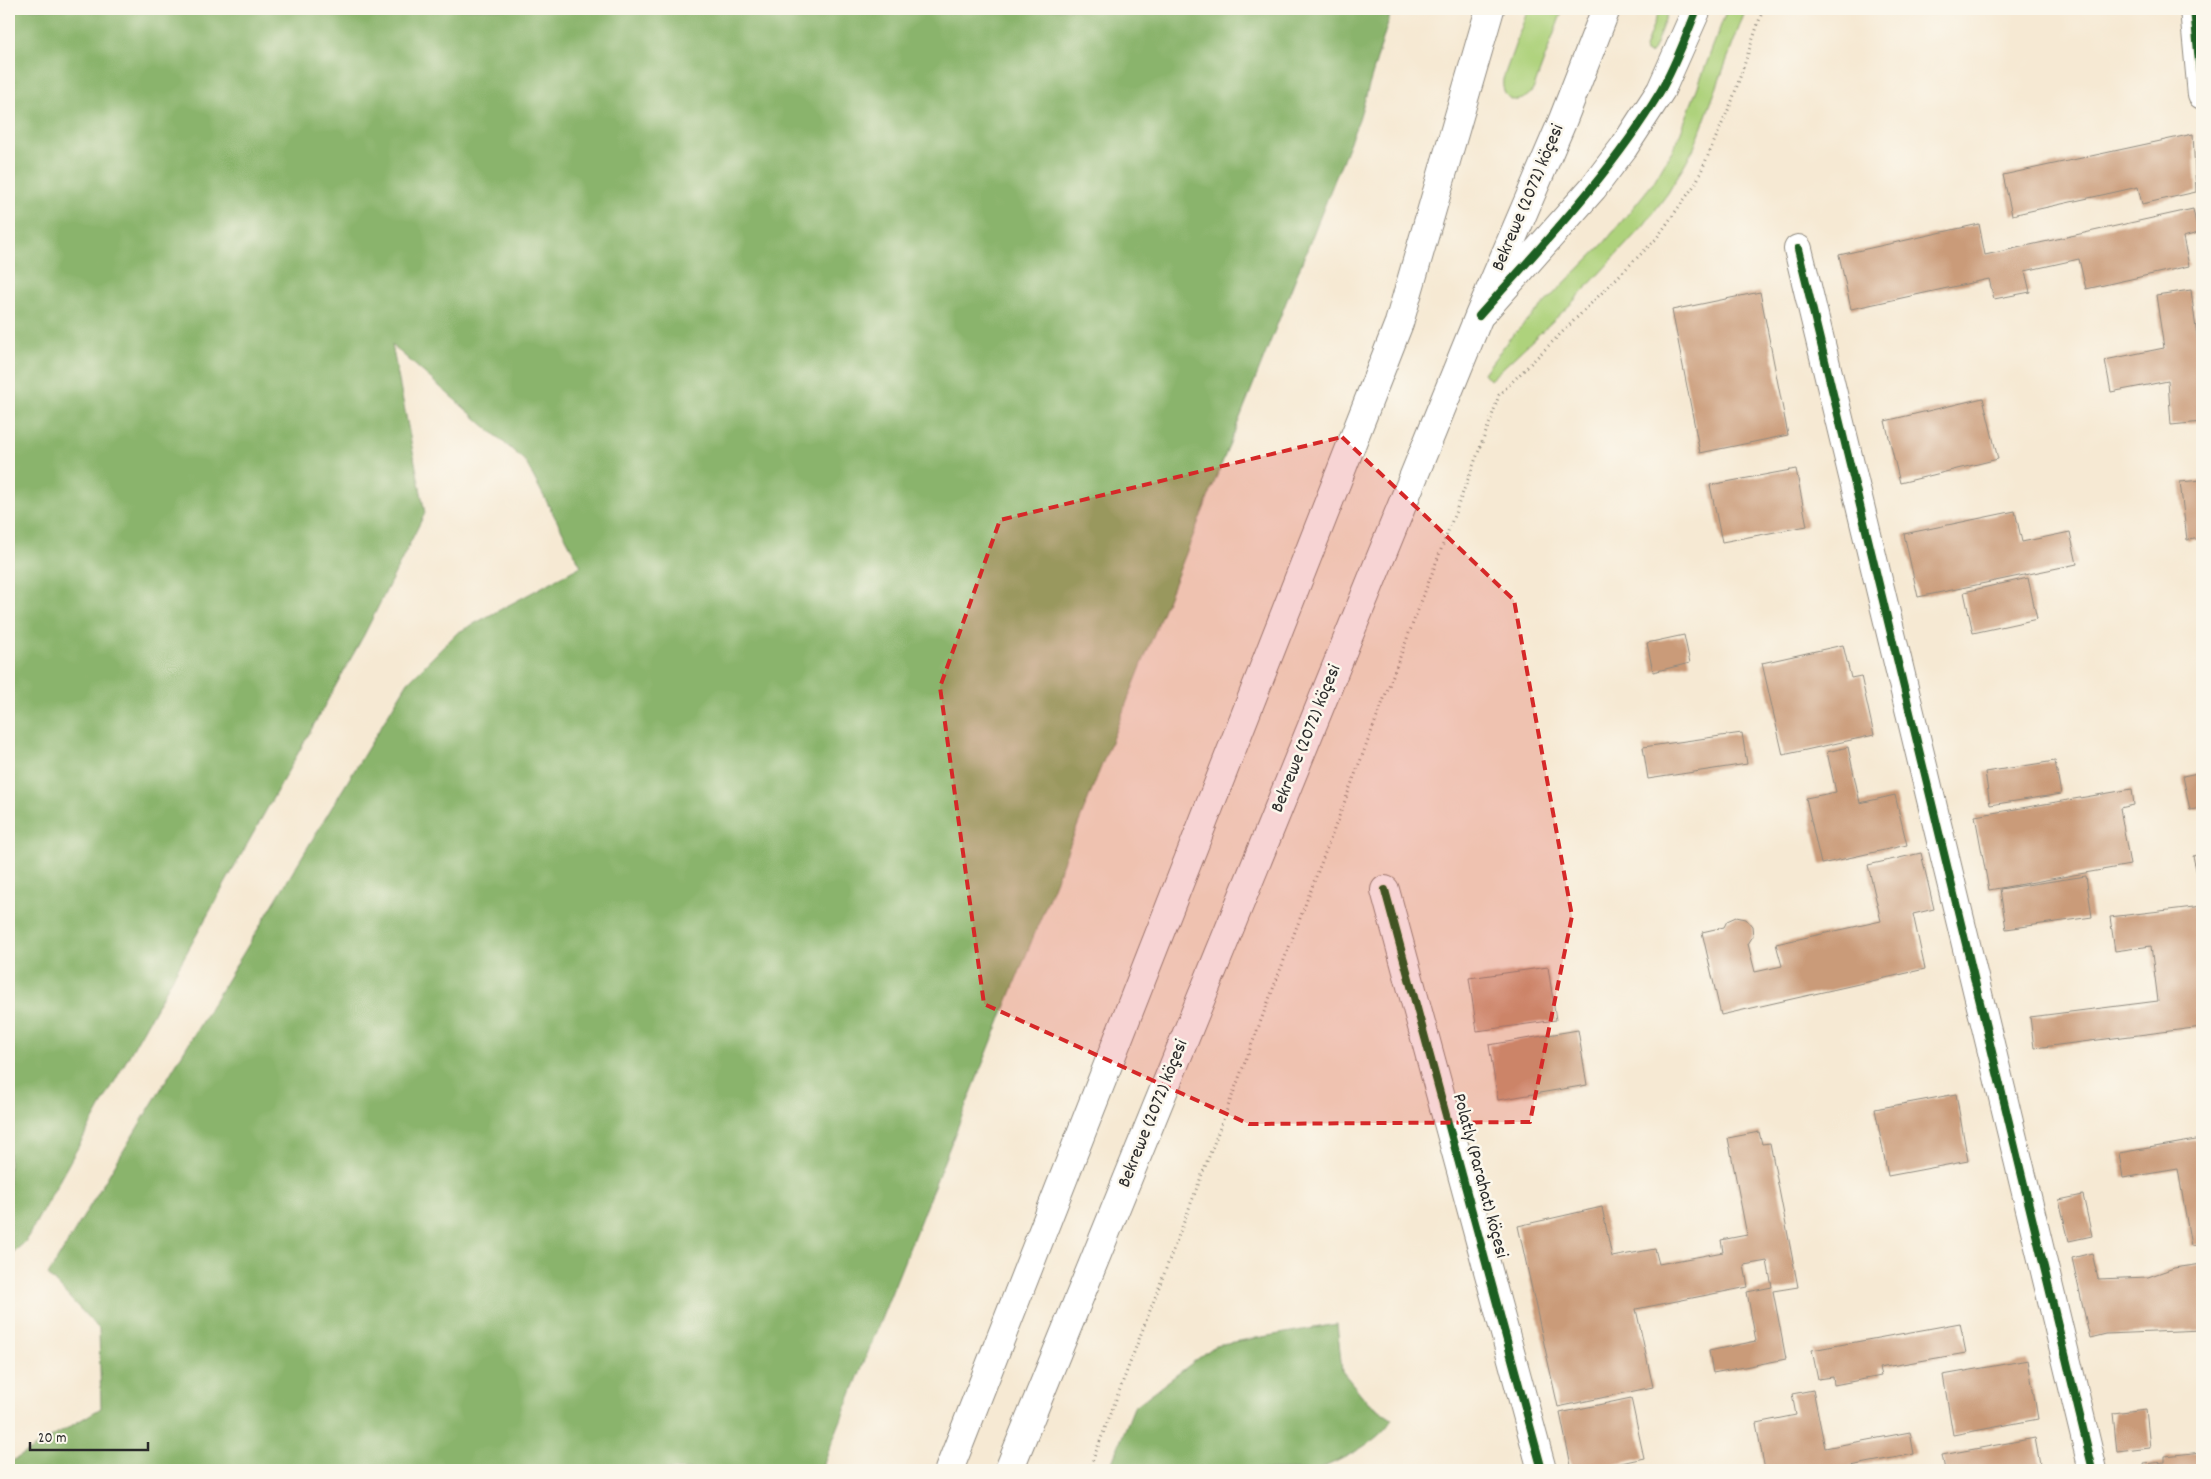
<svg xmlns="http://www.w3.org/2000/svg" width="2211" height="1479" font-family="Dekko,sans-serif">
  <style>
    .green { fill: #aed27c; stroke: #6c7e54 }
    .forest { fill: #8ab46c; stroke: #5a704c }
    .building { fill: #ca9b79 }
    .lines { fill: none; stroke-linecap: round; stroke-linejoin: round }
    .minor-casing { stroke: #908a7f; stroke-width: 30 }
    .major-casing { stroke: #908a7f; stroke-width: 30 }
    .path { stroke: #908a7f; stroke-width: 3; stroke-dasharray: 1 4; stroke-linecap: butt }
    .minor { stroke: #fff; stroke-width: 28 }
    .major { stroke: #fff; stroke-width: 28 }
    .cycleway-casing { stroke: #fbf7ec; stroke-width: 11 }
    .cycleway { stroke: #1b5e20; stroke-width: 8 }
    .marked { fill: #d62828; fill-opacity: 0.2; stroke: #d62828; stroke-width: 4; stroke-dasharray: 10 6; stroke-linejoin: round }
    .labels { text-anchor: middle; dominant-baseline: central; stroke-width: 5; stroke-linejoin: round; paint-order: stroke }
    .street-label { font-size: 19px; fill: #2b2b2b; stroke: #fbf7ec }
  </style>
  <rect width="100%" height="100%" fill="#fbf7ec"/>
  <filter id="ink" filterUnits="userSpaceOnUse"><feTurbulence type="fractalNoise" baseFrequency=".02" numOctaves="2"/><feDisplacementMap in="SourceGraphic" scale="10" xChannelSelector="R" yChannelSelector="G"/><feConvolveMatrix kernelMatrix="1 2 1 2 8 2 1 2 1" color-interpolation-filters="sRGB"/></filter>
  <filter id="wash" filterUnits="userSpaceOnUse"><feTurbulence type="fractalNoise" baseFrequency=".0096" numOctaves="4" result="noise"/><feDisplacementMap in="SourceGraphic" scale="20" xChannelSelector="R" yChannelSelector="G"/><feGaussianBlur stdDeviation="1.12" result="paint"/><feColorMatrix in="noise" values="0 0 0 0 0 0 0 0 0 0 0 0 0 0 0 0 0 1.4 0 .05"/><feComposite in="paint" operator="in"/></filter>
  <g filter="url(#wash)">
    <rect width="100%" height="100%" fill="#f6e9d3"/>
    <!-- green -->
    <path class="green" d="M 1528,9 L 1563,9 L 1533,90 C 1520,108 1500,101 1503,79 Z
      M 1659,9 L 1669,9 L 1653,51 L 1650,54 L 1646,52 L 1645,48 Z
      M 1727,9 L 1746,9 L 1694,148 L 1668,193 L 1644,225 L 1572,303 L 1490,380 L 1484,373 L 1510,338 L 1605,242 L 1653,183 L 1677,142 Z"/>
    <!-- forest -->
    <path class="forest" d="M 9,9 L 1392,9 L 1359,119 L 821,1470 L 9,1470 L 9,1463 L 101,1408 L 99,1329 L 48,1275 L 408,682 L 457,633 L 581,566 L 525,461 L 392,345 L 425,513 L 364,635 L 25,1242 L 9,1256 Z
      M 1337,1324 L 1342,1371 L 1369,1404 L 1392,1419 C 1380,1442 1341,1460 1317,1470 L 1109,1470 L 1134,1407 L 1216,1345 Z"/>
    <g id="blocks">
      <!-- building -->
      <path class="building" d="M 2193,134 L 2196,192 L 2142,204 L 2138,187 L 2012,215 L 2003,175 Z
        M 2193,209 L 2198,233 L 2183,237 L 2189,266 L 2086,289 L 2079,259 L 2025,271 L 2030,292 L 1994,299 L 1989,279 L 1851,309 L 1839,255 L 1979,224 L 1985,255 Z
        M 2191,290 L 2202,376 L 2202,422 L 2171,425 L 2168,381 L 2111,392 L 2105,360 L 2164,348 L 2156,295 Z
        M 1760,292 L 1788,435 L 1700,453 L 1672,310 Z
        M 1983,398 L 1998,459 L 1900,483 L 1885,421 Z
        M 1796,469 L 1807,526 L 1722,542 L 1710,485 Z
        M 2202,480 L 2202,538 L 2187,540 L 2180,482 Z
        M 2015,511 L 2022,542 L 2070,532 L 2077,564 L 1918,597 L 1904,534 Z
        M 2028,578 L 2037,619 L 1973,633 L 1964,592 Z
        M 1684,635 L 1690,663 L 1653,672 L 1647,643 Z
        M 1843,645 L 1851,678 L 1861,676 L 1874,735 L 1783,755 L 1762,663 Z
        M 1742,733 L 1747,764 L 1648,779 L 1643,747 Z
        M 1848,747 L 1860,803 L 1895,795 L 1907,845 L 1821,864 L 1806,798 L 1836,792 L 1827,752 Z
        M 2055,761 L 2061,794 L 1990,805 L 1985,772 Z
        M 2202,772 L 2202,808 L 2190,810 L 2183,776 Z
        M 2132,789 L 2134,805 L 2120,808 L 2130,865 L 1989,890 L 1975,816 Z
        M 1921,853 L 1934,909 L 1913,914 L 1925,969 L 1721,1015 L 1702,932 L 1724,927 L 1727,921 L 1736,917 L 1746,919 L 1752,926 L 1753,936 L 1748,944 L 1755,972 L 1782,966 L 1776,944 L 1881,921 L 1868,865 Z
        M 2202,854 L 2202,892 L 2201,892 L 2193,856 Z
        M 2086,876 L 2092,917 L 2006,929 L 2000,889 Z
        M 2202,906 L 2202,1027 L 2034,1048 L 2030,1017 L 2158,1001 L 2151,946 L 2115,951 L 2110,917 Z
        M 1548,967 L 1556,1020 L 1477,1031 L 1469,978 Z
        M 1578,1030 L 1587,1085 L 1498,1100 L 1489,1045 Z
        M 1956,1094 L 1968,1161 L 1888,1176 L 1875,1109 Z
        M 1759,1132 L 1762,1144 L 1770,1143 L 1798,1287 L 1773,1291 L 1786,1359 L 1713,1373 L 1709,1351 L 1756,1341 L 1747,1292 L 1772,1287 L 1767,1261 L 1744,1265 L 1748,1287 L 1636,1309 L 1653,1387 L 1558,1407 L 1518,1226 L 1602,1207 L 1612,1257 L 1655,1249 L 1659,1264 L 1723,1252 L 1721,1240 L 1747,1235 L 1728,1138 Z
        M 2202,1139 L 2202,1244 L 2191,1246 L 2178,1169 L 2123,1178 L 2119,1153 Z
        M 2083,1195 L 2092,1236 L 2069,1241 L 2059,1200 Z
        M 2092,1253 L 2098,1279 L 2148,1277 L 2174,1268 L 2202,1264 L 2202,1330 L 2106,1334 L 2090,1338 L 2072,1258 Z
        M 1960,1323 L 1966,1353 L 1879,1368 L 1881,1376 L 1834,1385 L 1833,1377 L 1818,1379 L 1812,1350 Z
        M 2028,1360 L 2038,1419 L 1953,1435 L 1943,1375 Z
        M 1813,1390 L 1825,1448 L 1910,1432 L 1914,1454 L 1850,1466 L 1851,1470 L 1765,1470 L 1756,1423 L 1796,1415 L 1792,1394 Z
        M 1631,1398 L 1644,1458 L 1589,1470 L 1572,1470 L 1560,1413 Z
        M 2146,1409 L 2150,1448 L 2117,1452 L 2113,1413 Z
        M 2035,1438 L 2041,1470 L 1945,1470 L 1942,1455 Z
        M 2202,1452 L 2202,1470 L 2145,1470 L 2144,1464 L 2165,1462 L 2165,1456 Z"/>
    </g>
  </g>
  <g filter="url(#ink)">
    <use href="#blocks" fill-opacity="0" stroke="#908a7f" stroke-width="1"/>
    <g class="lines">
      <defs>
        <path id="minor" d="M 2194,9 L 2202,95
          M 1798,249 L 2093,1470
          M 1483,312 L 1593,188 L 1624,147 L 1661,90 L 1697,9
          M 1385,890 L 1542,1470"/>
        <path id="major" d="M 949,1470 L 1399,323 L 1490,9
          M 1009,1470 L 1479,316 L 1562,122 L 1606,9"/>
      </defs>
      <!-- minor casing -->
      <use href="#minor" class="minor-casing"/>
      <!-- major casing -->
      <use href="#major" class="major-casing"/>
      <!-- path -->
      <path class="path" d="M 1089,1470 L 1491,419 L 1499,395 L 1656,239 L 1696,183 L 1732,101 L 1763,9"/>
      <!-- minor -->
      <use href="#minor" class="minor"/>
      <!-- major -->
      <use href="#major" class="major"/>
      <defs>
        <path id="cycleway" d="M 2194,9 L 2202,95
          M 1798,249 L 2093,1470
          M 1479,316 C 1543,244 1610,175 1660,92 C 1675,67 1686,36 1697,9
          M 1385,890 L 1542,1470"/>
      </defs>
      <!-- cycleway casing -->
      <use href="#cycleway" class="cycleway-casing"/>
      <!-- cycleway -->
      <use href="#cycleway" class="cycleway"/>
    </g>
  </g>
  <!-- marked area -->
  <path class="marked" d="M 1342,437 L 1514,600 L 1572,916 L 1530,1122 L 1249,1124 L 984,1004 L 940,687 L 1000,520 Z"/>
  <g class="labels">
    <!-- street labels -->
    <g class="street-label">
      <text transform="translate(1529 198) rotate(-67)">Bekrewe (2072) köçesi</text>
      <text transform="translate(1307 739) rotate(-68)">Bekrewe (2072) köçesi</text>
      <text transform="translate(1154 1114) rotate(-68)">Bekrewe (2072) köçesi</text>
      <text transform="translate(1479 1176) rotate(75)">Polatly (Parahat) köçesi</text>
    </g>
  </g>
  <!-- margin -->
  <rect width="2211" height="1479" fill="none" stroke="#fbf7ec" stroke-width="30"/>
  <!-- scale -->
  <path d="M30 1442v8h118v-8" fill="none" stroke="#2b2b2b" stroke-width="2.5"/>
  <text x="38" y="1442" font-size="15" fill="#2b2b2b" stroke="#fbf7ec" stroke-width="4" paint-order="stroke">20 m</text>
</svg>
